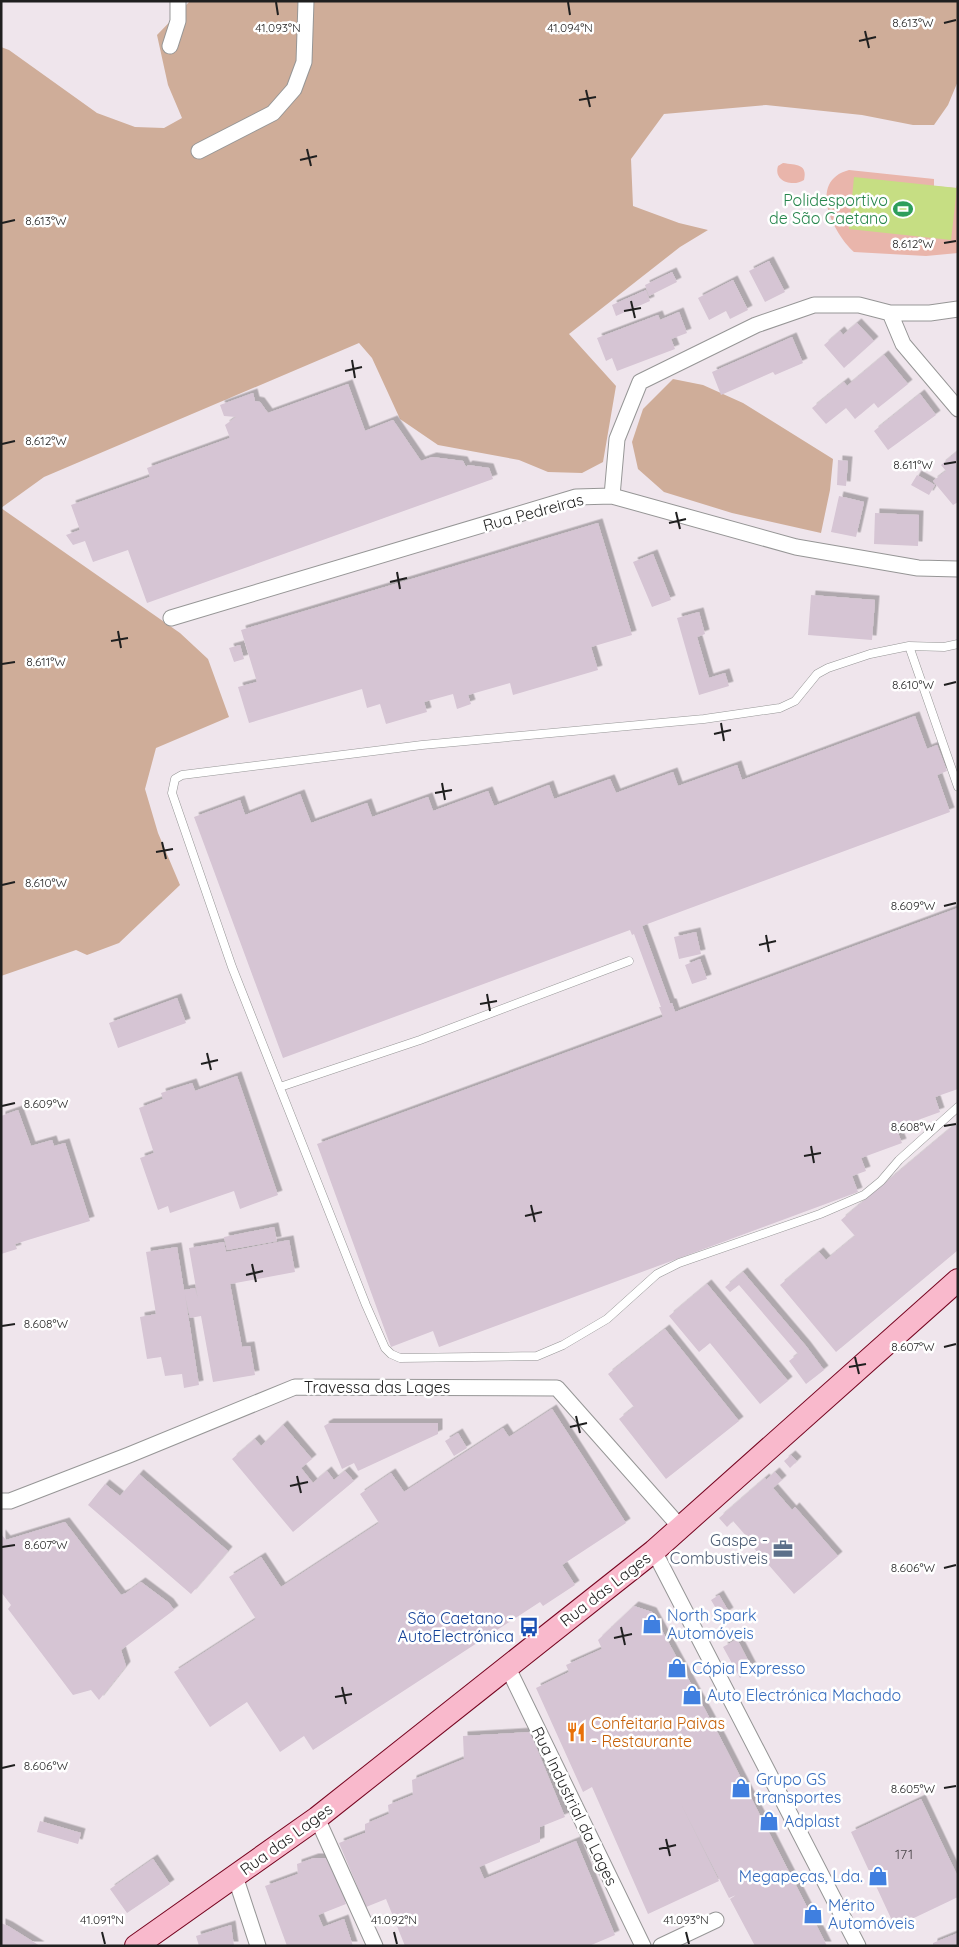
<svg xmlns="http://www.w3.org/2000/svg" width="959" height="1947" font-family="Quicksand,sans-serif">
  <style>
    .grass { fill: #e9b5ab }
    .forest { fill: #cfad99 }
    .pitch { fill: #c6de83 }
    .building { fill: #d6c5d4; filter: url(#shadow) }
    .lines { fill: none; stroke-linecap: round; stroke-linejoin: round }
    .lane-casing { stroke: #969696; stroke-width: 9 }
    .street-casing { stroke: #969696; stroke-width: 17 }
    .secondary-casing { stroke: #760520; stroke-width: 24 }
    .lane { stroke: #fff; stroke-width: 8 }
    .street { stroke: #fff; stroke-width: 15 }
    .secondary { stroke: #f9b9cc; stroke-width: 22 }
    .ticks { fill: none; stroke: #1f1f1f; stroke-width: 2 }
    .labels { text-anchor: middle; dominant-baseline: central; stroke-width: 5; stroke-linejoin: round; paint-order: stroke }
    .number-label { font-size: 14px; fill: #4d484c }
    .leisure-label { font-size: 16px; fill: #27864d; stroke: #fff; text-anchor: end }
    .street-label { font-size: 16px; fill: #1f1f1f; stroke: #fff }
    .service-label { font-size: 16px; fill: #4e5e75; stroke: #fff; text-anchor: end }
    .shop-label { font-size: 16px; fill: #366cbe; stroke: #fff; text-anchor: start }
    .transit-label { font-size: 16px; fill: #164399; stroke: #fff; text-anchor: end }
    .food-label { font-size: 16px; fill: #c56008; stroke: #fff; text-anchor: start }
    .ticks-label { font-size: 12px; text-anchor: middle; fill: #1f1f1f; stroke: #fff; stroke-width: 5; stroke-linejoin: round; paint-order: stroke }
  </style>
  <defs>
    <filter id="shadow"><feDropShadow dx="4.5" dy="-4.5" stdDeviation="0" flood-color="#0004"/></filter>
  </defs>
  <rect width="100%" height="100%" fill="#efe5ec"/>
  <!-- grass -->
  <path class="grass" d="M 783,163 C 796,165 808,164 804,180 C 794,187 773,182 778,166 Z
    M 849,170 L 934,179 L 934,186 L 956,188 L 957,185 L 958,253 L 926,256 L 854,252 C 833,233 807,181 849,170 Z"/>
  <!-- forest -->
  <path class="forest" d="M 190,1 L 958,1 L 958,81 L 948,105 L 934,125 L 913,125 L 862,115 L 766,105 L 664,114 L 631,159 L 633,206 L 679,223 L 708,230 L 680,247 L 569,334 L 616,386 L 603,462 L 582,473 L 548,472 L 519,460 L 438,445 L 400,419 L 372,358 L 359,343 L 44,477 L 1,508 L 180,633 L 208,659 L 229,717 L 156,748 L 145,789 L 158,833 L 180,885 L 119,943 L 87,955 L 76,950 L 1,976 L 1,47 L 9,50 L 97,113 L 135,127 L 164,128 L 182,118 L 168,85 L 157,35 Z
    M 673,379 L 703,385 L 743,403 L 833,459 L 830,490 L 821,533 L 732,513 L 664,492 L 638,469 L 632,442 L 643,409 Z"/>
  <!-- pitch -->
  <path class="pitch" d="M 854,177 L 957,188 L 951,240 L 849,229 Z"/>
  <!-- building -->
  <path class="building" d="M 769,261 L 785,292 L 765,302 L 749,271 Z
    M 672,272 L 677,282 L 649,296 L 645,285 Z
    M 733,280 L 748,310 L 730,319 L 726,311 L 709,320 L 698,298 Z
    M 646,290 L 650,301 L 616,316 L 612,305 Z
    M 679,312 L 687,333 L 671,339 L 675,349 L 617,371 L 612,358 L 606,361 L 597,338 L 658,315 L 660,320 Z
    M 857,323 L 874,341 L 844,368 L 824,345 L 840,331 L 843,335 Z
    M 792,337 L 803,363 L 775,375 L 773,372 L 721,395 L 712,372 Z
    M 884,355 L 908,384 L 878,408 L 874,403 L 855,419 L 846,408 L 826,424 L 812,408 L 844,382 L 847,386 Z
    M 348,384 L 365,431 L 393,420 L 421,461 L 432,457 L 463,461 L 466,467 L 468,465 L 489,468 L 493,479 L 147,603 L 128,550 L 93,562 L 85,541 L 73,545 L 66,535 L 80,530 L 71,505 L 150,477 L 147,468 L 230,438 L 225,425 L 236,417 L 224,416 L 220,405 L 253,393 L 255,401 L 260,402 L 268,413 Z
    M 920,394 L 936,415 L 888,450 L 874,431 Z
    M 958,451 L 958,502 L 953,505 L 933,481 L 946,471 L 941,465 Z
    M 838,460 L 848,461 L 846,486 L 837,485 Z
    M 917,475 L 935,485 L 929,495 L 911,485 Z
    M 839,496 L 864,502 L 856,537 L 831,532 Z
    M 875,513 L 919,515 L 918,546 L 874,544 Z
    M 598,523 L 632,635 L 591,647 L 598,670 L 513,695 L 510,683 L 468,695 L 471,704 L 457,709 L 453,694 L 424,702 L 427,712 L 386,724 L 380,704 L 367,708 L 362,689 L 249,723 L 238,687 L 257,682 L 241,630 Z
    M 653,554 L 671,600 L 652,607 L 633,562 Z
    M 811,595 L 875,600 L 872,640 L 808,635 Z
    M 699,612 L 705,634 L 697,637 L 709,678 L 725,673 L 729,686 L 699,695 L 677,618 Z
    M 240,645 L 244,659 L 234,662 L 229,648 Z
    M 915,716 L 927,749 L 937,745 L 947,771 L 937,775 L 950,812 L 642,926 L 670,1003 L 672,1003 L 675,1012 L 958,908 L 958,1089 L 935,1097 L 940,1112 L 896,1128 L 902,1143 L 861,1158 L 866,1171 L 852,1176 L 858,1192 L 439,1347 L 433,1331 L 391,1347 L 317,1144 L 663,1017 L 659,1007 L 661,1007 L 634,934 L 632,935 L 630,930 L 283,1058 L 194,817 L 240,800 L 245,815 L 300,794 L 311,823 L 367,803 L 372,817 L 428,797 L 433,811 L 488,791 L 494,806 L 549,785 L 554,799 L 610,779 L 616,793 L 673,772 L 678,786 L 737,765 L 742,780 Z
    M 696,932 L 701,954 L 679,959 L 674,937 Z
    M 700,959 L 707,979 L 692,984 L 685,965 Z
    M 177,998 L 186,1023 L 118,1048 L 109,1023 Z
    M 237,1076 L 278,1195 L 240,1209 L 234,1191 L 170,1213 L 168,1206 L 158,1210 L 140,1158 L 154,1153 L 139,1108 L 163,1099 L 161,1093 L 192,1083 L 195,1091 Z
    M 18,1110 L 31,1146 L 52,1140 L 54,1146 L 65,1143 L 90,1221 L 15,1244 L 17,1249 L 1,1254 L 1,1116 Z
    M 958,1122 L 958,1250 L 836,1352 L 780,1285 L 819,1252 L 826,1260 L 855,1236 L 841,1220 Z
    M 274,1227 L 277,1241 L 227,1250 L 224,1237 Z
    M 289,1240 L 295,1272 L 230,1284 L 242,1347 L 250,1346 L 255,1375 L 213,1382 L 201,1316 L 190,1318 L 185,1295 L 199,1385 L 184,1388 L 182,1374 L 165,1376 L 161,1357 L 147,1359 L 140,1317 L 156,1314 L 146,1252 L 177,1247 L 184,1290 L 195,1288 L 198,1299 L 189,1248 L 224,1242 L 226,1252 Z
    M 743,1272 L 806,1346 L 824,1370 L 806,1384 L 789,1361 L 798,1354 L 739,1285 L 730,1292 L 725,1287 Z
    M 707,1284 L 788,1381 L 760,1404 L 710,1343 L 699,1352 L 669,1316 Z
    M 665,1329 L 739,1421 L 666,1479 L 619,1419 L 634,1407 L 608,1374 Z
    M 552,1409 L 626,1523 L 562,1565 L 575,1585 L 543,1606 L 540,1602 L 313,1750 L 304,1736 L 280,1752 L 247,1702 L 210,1727 L 174,1672 L 256,1619 L 229,1577 L 261,1557 L 281,1587 L 379,1523 L 360,1494 L 391,1473 L 404,1492 L 503,1428 L 509,1437 Z
    M 329,1423 L 438,1423 L 438,1434 L 358,1471 L 354,1463 L 342,1469 L 324,1426 Z
    M 283,1425 L 312,1459 L 301,1468 L 313,1483 L 327,1471 L 334,1480 L 345,1471 L 354,1481 L 293,1532 L 232,1459 L 255,1439 L 261,1446 Z
    M 458,1433 L 467,1448 L 454,1456 L 445,1441 Z
    M 791,1455 L 797,1461 L 790,1468 L 784,1461 Z
    M 775,1472 L 782,1480 L 773,1488 L 792,1510 L 795,1507 L 838,1556 L 794,1594 L 752,1546 L 754,1545 L 733,1521 L 727,1527 L 719,1518 L 765,1478 L 766,1480 Z
    M 139,1474 L 228,1551 L 191,1594 L 88,1505 L 105,1484 L 120,1496 Z
    M 65,1522 L 121,1595 L 126,1593 L 141,1582 L 169,1603 L 174,1610 L 121,1650 L 126,1666 L 99,1700 L 91,1690 L 73,1695 L 8,1609 L 11,1605 L 1,1592 L 1,1534 L 6,1540 Z
    M 719,1595 L 729,1612 L 721,1617 L 711,1600 Z
    M 634,1606 L 652,1612 L 721,1739 L 827,1946 L 755,1946 L 730,1899 L 736,1895 L 729,1898 L 681,1804 L 719,1881 L 648,1914 L 592,1787 L 583,1792 L 536,1688 L 569,1672 L 566,1665 L 602,1649 L 598,1640 Z
    M 737,1639 L 752,1668 L 740,1678 L 723,1647 Z
    M 530,1732 L 565,1817 L 540,1827 L 540,1842 L 479,1867 L 484,1879 L 576,1841 L 615,1935 L 589,1946 L 405,1946 L 386,1899 L 366,1907 L 339,1843 L 365,1833 L 365,1824 L 389,1814 L 388,1805 L 413,1795 L 412,1780 L 464,1759 L 463,1736 Z
    M 921,1799 L 958,1877 L 958,1897 L 895,1927 L 851,1832 Z
    M 40,1821 L 81,1833 L 78,1844 L 37,1832 Z
    M 314,1858 L 329,1858 L 346,1904 L 318,1915 L 323,1927 L 344,1919 L 353,1946 L 287,1946 L 265,1886 L 298,1874 L 297,1864 Z
    M 153,1859 L 170,1884 L 127,1913 L 110,1889 Z
    M 1,1923 L 8,1926 L 40,1946 L 1,1946 Z
    M 231,1925 L 234,1946 L 199,1946 L 196,1936 Z
    M 958,1933 L 958,1946 L 933,1946 L 933,1943 Z"/>
  <g class="lines">
    <defs>
      <path id="lane" d="M 958,644 L 944,647 L 909,646 L 870,654 L 828,668 L 817,674 L 795,701 L 780,708 L 704,719 L 422,745 L 182,775 L 175,779 L 172,793 L 232,967 L 366,1305 L 385,1348 L 391,1354 L 400,1358 L 537,1356 L 563,1345 L 607,1319 L 657,1274 L 679,1263 L 820,1214 L 864,1195 L 881,1181 L 899,1160 L 958,1107
        M 909,646 L 958,787
        M 280,1087 L 420,1040 L 629,961"/>
      <path id="street" d="M 170,46 L 178,21 L 178,1
        M 199,151 L 273,113 L 294,89 L 304,62 L 306,1
        M 890,313 L 903,344 L 958,409
        M 612,496 L 617,439 L 640,382 L 756,325 L 814,305 L 859,305 L 890,313 L 930,313 L 958,309
        M 171,618 L 576,497 L 612,496 L 796,547 L 918,568 L 958,569
        M 1,1501 L 10,1501 L 129,1455 L 295,1387 L 557,1388 L 681,1528
        M 654,1551 L 858,1946
        M 507,1666 L 643,1946
        M 317,1818 L 375,1946
        M 235,1876 L 258,1946
        M 661,1946 L 716,1920"/>
      <path id="secondary" d="M 136,1946 L 317,1818 L 654,1551 L 958,1280"/>
    </defs>
    <!-- lane casing -->
    <use href="#lane" class="lane-casing"/>
    <!-- street casing -->
    <use href="#street" class="street-casing"/>
    <!-- secondary casing -->
    <use href="#secondary" class="secondary-casing"/>
    <!-- lane -->
    <use href="#lane" class="lane"/>
    <!-- street -->
    <use href="#street" class="street"/>
    <!-- secondary -->
    <use href="#secondary" class="secondary"/>
  </g>
  <!-- ticks -->
  <path class="ticks" d="M 276,2 L 278,15M 568,2 L 570,15M 944,23 L 956,20M 865,31 L 869,48M 859,41 L 876,37M 586,90 L 590,107M 579,100 L 596,97M 307,149 L 311,166M 300,160 L 317,156M 2,223 L 15,220M 944,243 L 956,241M 631,301 L 635,318M 624,311 L 641,308M 352,360 L 355,378M 345,371 L 362,367M 2,444 L 15,441M 944,464 L 956,462M 676,512 L 680,529M 669,523 L 686,519M 397,572 L 400,589M 390,582 L 407,578M 118,631 L 121,648M 111,641 L 128,638M 2,664 L 15,662M 944,685 L 956,682M 721,723 L 724,741M 714,734 L 731,730M 442,783 L 445,800M 435,793 L 452,790M 162,842 L 166,859M 156,852 L 173,849M 2,885 L 15,882M 944,906 L 956,903M 766,935 L 769,952M 759,945 L 776,941M 487,994 L 490,1011M 480,1004 L 497,1001M 207,1053 L 211,1070M 201,1064 L 218,1060M 2,1106 L 15,1103M 944,1126 L 956,1124M 811,1146 L 814,1163M 804,1156 L 821,1153M 531,1205 L 535,1222M 525,1216 L 542,1212M 252,1264 L 256,1282M 246,1275 L 263,1271M 2,1326 L 15,1324M 944,1347 L 956,1344M 855,1357 L 859,1374M 849,1367 L 866,1364M 576,1416 L 580,1433M 570,1427 L 587,1423M 297,1476 L 301,1493M 290,1486 L 308,1482M 2,1547 L 15,1545M 944,1568 L 956,1565M 621,1627 L 625,1645M 614,1638 L 632,1634M 342,1687 L 346,1704M 335,1697 L 352,1694M 2,1768 L 15,1765M 944,1788 L 956,1786M 666,1839 L 670,1856M 659,1849 L 676,1845M 102,1932 L 105,1944M 394,1932 L 397,1944M 686,1932 L 689,1944"/>
  <!-- icons -->
  <defs>
    <symbol id="stadium-bare" viewBox="-9 -9 18 18"><path d="M0-5a6.5 5 0 1 0 0 10a6.5 5 0 1 0 0-10ZM-3.5-1.8h7v3.6h-7Z" fill="#2e9e5b" stroke="#fff" stroke-width="2.5" paint-order="stroke"/></symbol>
    <symbol id="office-bare" viewBox="-9 -9 18 18"><path d="M-6-3h4V-5.5h4V-3h4V5H-6ZM-1-4.5V-3h2v-1.5ZM-6 0V1H6V0Z" fill="#5c6f8a" stroke="#fff" stroke-width="2.5" paint-order="stroke"/></symbol>
    <symbol id="shop-bare" viewBox="-9 -9 18 18"><path d="M-5-2.5h2.3a2.7 3.5 0 0 1 5.4 0H5L5.5 6h-11ZM-1.5-2.5h3a1.5 2.3 0 0 0-3 0Z" fill="#3f7fe0" stroke="#fff" stroke-width="2.5" paint-order="stroke"/></symbol>
    <symbol id="bus-bare" viewBox="-9 -9 18 18"><path d="M-5-6H5V4H4V6H2V4H-2V6H-4V4H-5ZM-3.5-4V0h7V-4ZM-3.5 1.2v1.5H-2V1.2ZM2 1.2v1.5H3.5V1.2Z" fill="#1a4fb4" stroke="#fff" stroke-width="2.5" paint-order="stroke"/></symbol>
    <symbol id="restaurant-bare" viewBox="-9 -9 18 18"><path d="M-5-6h1v4h1v-4h1v4h1v-4h1v5L-1.5 .5V6h-2V.5L-5-1ZM5-6V6H3V1.5H1.5Q1.5-4 5-6Z" fill="#e8710a" stroke="#fff" stroke-width="2.5" paint-order="stroke"/></symbol>
  </defs>
  <g fill-rule="evenodd">
    <use href="#stadium-bare" x="889" y="195" width="28" height="28"/>
    <use href="#office-bare" x="769" y="1535" width="28" height="28"/>
    <use href="#shop-bare" x="638" y="1610" width="28" height="28"/>
    <use href="#bus-bare" x="515" y="1613" width="28" height="28"/>
    <use href="#shop-bare" x="663" y="1654" width="28" height="28"/>
    <use href="#shop-bare" x="678" y="1681" width="28" height="28"/>
    <use href="#restaurant-bare" x="562" y="1718" width="28" height="28"/>
    <use href="#shop-bare" x="727" y="1774" width="28" height="28"/>
    <use href="#shop-bare" x="755" y="1807" width="28" height="28"/>
    <use href="#shop-bare" x="864" y="1862" width="28" height="28"/>
    <use href="#shop-bare" x="799" y="1900" width="28" height="28"/>
  </g>
  <g class="labels">
    <!-- number labels -->
    <g class="number-label">
      <text x="904" y="1854">171</text>
    </g>
    <!-- leisure labels -->
    <g class="leisure-label">
      <text x="888" y="200">Polidesportivo<tspan x="888" dy="18">de São Caetano</tspan></text>
    </g>
    <!-- street labels -->
    <g class="street-label">
      <text transform="translate(533 512) rotate(-15)">Rua Pedreiras</text>
      <text x="377" y="1387">Travessa das Lages</text>
      <text transform="translate(605 1589) rotate(-38)">Rua das Lages</text>
      <text transform="translate(575 1806) rotate(64)">Rua Industrial da Lages</text>
      <text transform="translate(286 1839) rotate(-36)">Rua das Lages</text>
    </g>
    <!-- service labels -->
    <g class="service-label">
      <text x="768" y="1540">Gaspe -<tspan x="768" dy="18">Combustiveis</tspan></text>
    </g>
    <!-- shop labels -->
    <g class="shop-label">
      <text x="667" y="1615">North Spark<tspan x="667" dy="18">Automóveis</tspan></text>
      <text x="692" y="1668">Cópia Expresso</text>
      <text x="707" y="1695">Auto Electrónica Machado</text>
      <text x="756" y="1779">Grupo GS<tspan x="756" dy="18">transportes</tspan></text>
      <text x="784" y="1821">Adplast</text>
      <text x="863" y="1876" text-anchor="end">Megapeças, Lda.</text>
      <text x="828" y="1905">Mérito<tspan x="828" dy="18">Automóveis</tspan></text>
    </g>
    <!-- transit labels -->
    <g class="transit-label">
      <text x="514" y="1618">São Caetano -<tspan x="514" dy="18">AutoElectrónica</tspan></text>
    </g>
    <!-- food labels -->
    <g class="food-label">
      <text x="591" y="1723">Confeitaria Paivas<tspan x="591" dy="18">- Restaurante</tspan></text>
    </g>
  </g>
  <g class="ticks-label">
    <text x="913" y="27">8.613°W</text>
    <text x="278" y="32">41.093°N</text>
    <text x="570" y="32">41.094°N</text>
    <text x="46" y="225">8.613°W</text>
    <text x="913" y="248">8.612°W</text>
    <text x="46" y="445">8.612°W</text>
    <text x="913" y="469">8.611°W</text>
    <text x="46" y="666">8.611°W</text>
    <text x="913" y="689">8.610°W</text>
    <text x="46" y="887">8.610°W</text>
    <text x="913" y="910">8.609°W</text>
    <text x="46" y="1108">8.609°W</text>
    <text x="913" y="1131">8.608°W</text>
    <text x="46" y="1328">8.608°W</text>
    <text x="913" y="1351">8.607°W</text>
    <text x="46" y="1549">8.607°W</text>
    <text x="913" y="1572">8.606°W</text>
    <text x="46" y="1770">8.606°W</text>
    <text x="913" y="1793">8.605°W</text>
    <text x="102" y="1924">41.091°N</text>
    <text x="394" y="1924">41.092°N</text>
    <text x="686" y="1924">41.093°N</text>
  </g>
  <!-- border -->
  <rect width="959" height="1947" fill="none" stroke="#1f1f1f" stroke-width="5"/>
</svg>
